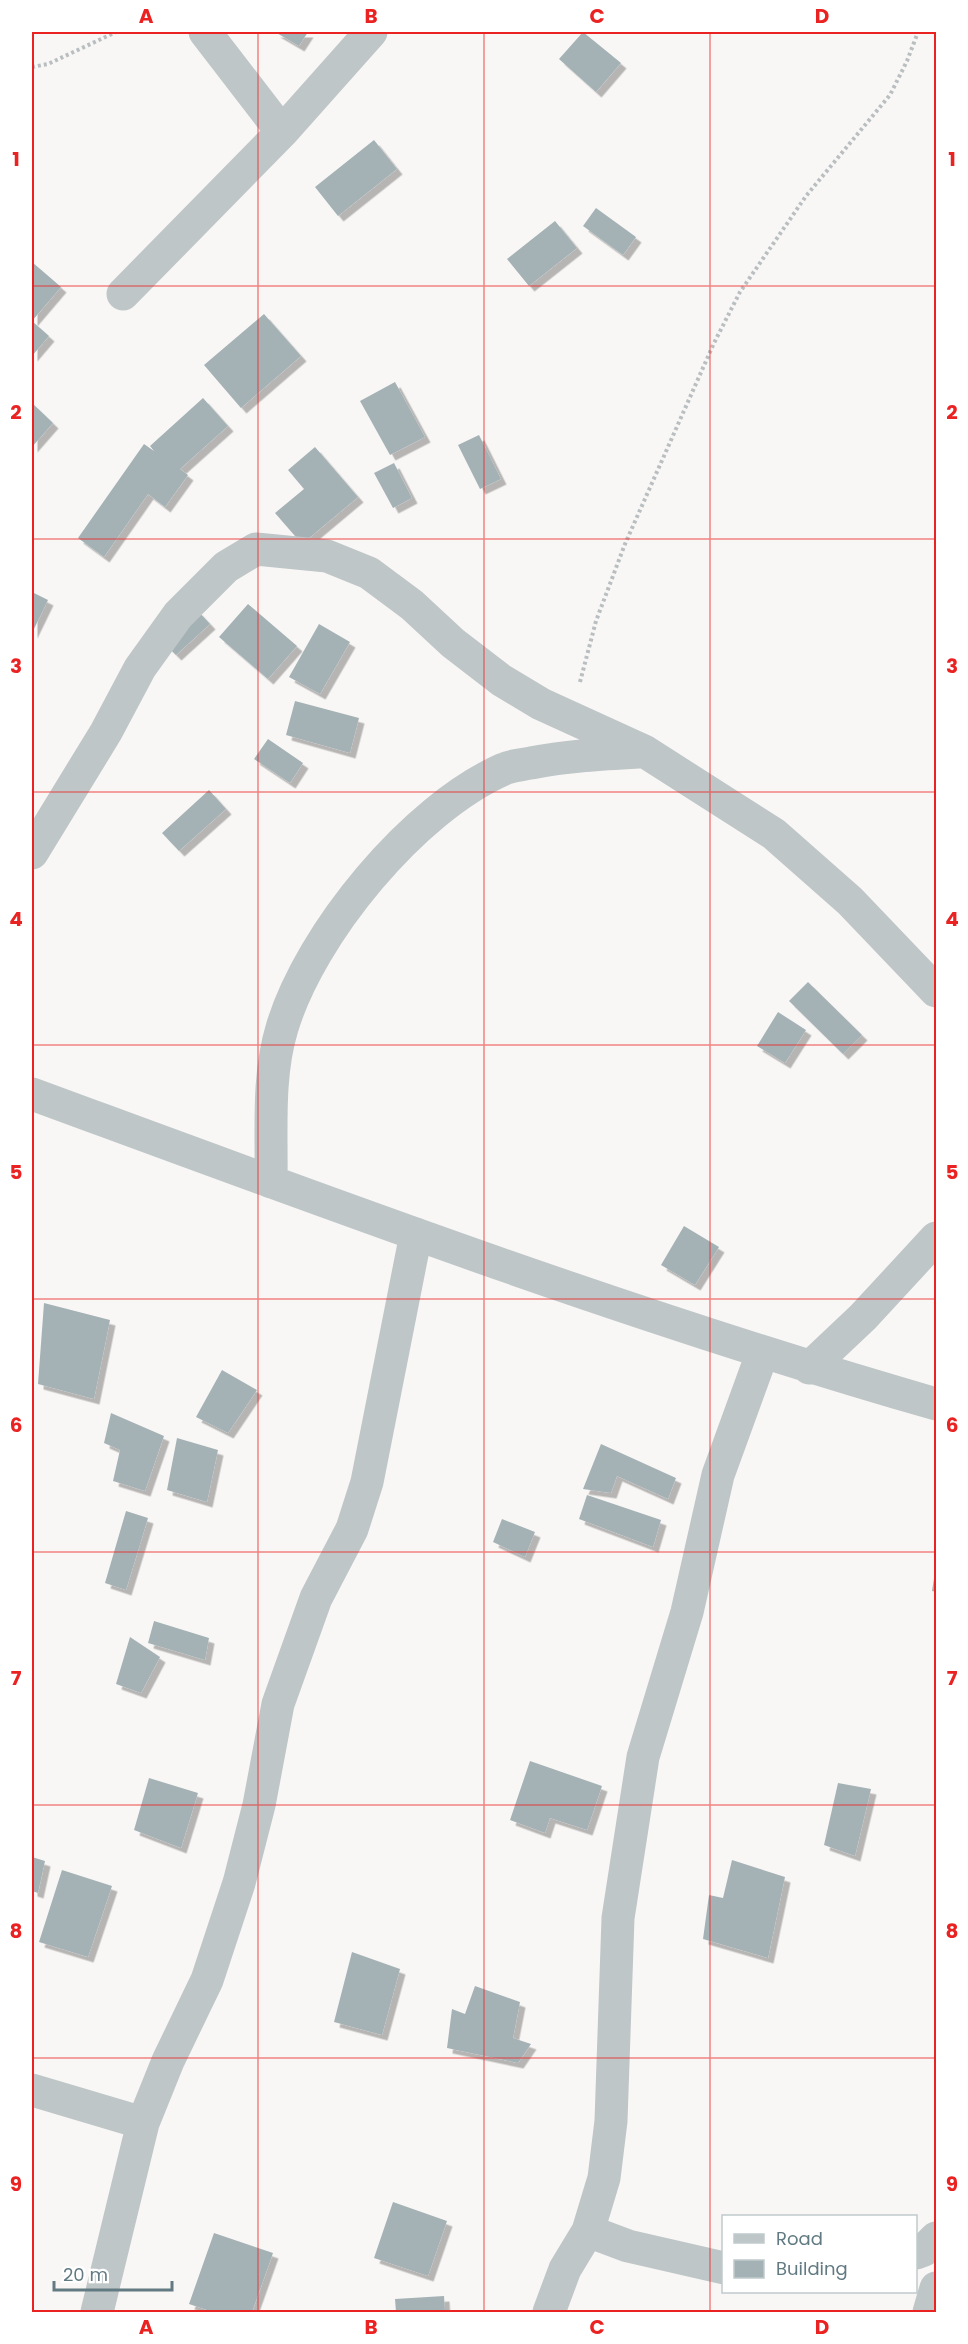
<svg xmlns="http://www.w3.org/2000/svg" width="968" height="2344" font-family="Poppins,sans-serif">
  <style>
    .building { fill: #a5b2b5; filter: url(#shadow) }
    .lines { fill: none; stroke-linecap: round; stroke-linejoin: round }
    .path { stroke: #b9bec0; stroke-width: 4; stroke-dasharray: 3 3; stroke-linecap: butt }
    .street { stroke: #bfc6c8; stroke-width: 33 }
    .grid { fill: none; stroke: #eb2222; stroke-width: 1.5; stroke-opacity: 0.55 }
    .neatline { fill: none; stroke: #eb2222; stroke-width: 2 }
    .grid-label { font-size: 20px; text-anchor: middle; font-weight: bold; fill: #eb2222 }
  </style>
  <defs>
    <filter id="shadow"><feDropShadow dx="5.5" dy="5.5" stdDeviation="0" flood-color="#0004"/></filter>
  </defs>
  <rect width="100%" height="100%" fill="#f8f7f5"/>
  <!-- building -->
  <path class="building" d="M 275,32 L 308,32 L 299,46 Z
    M 583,32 L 621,63 L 596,92 L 559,59 Z
    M 374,140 L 397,169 L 338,216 L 315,187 Z
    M 596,208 L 636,237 L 623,255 L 583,226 Z
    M 555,221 L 577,248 L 529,286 L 507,259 Z
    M 32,262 L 61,287 L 32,321 Z
    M 264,314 L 301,356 L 241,408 L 204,365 Z
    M 32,321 L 49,336 L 32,356 Z
    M 395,382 L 425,437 L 390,455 L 360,401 Z
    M 203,398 L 228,426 L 180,469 L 188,475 L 165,507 L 148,494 L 104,557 L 78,538 L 144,444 L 154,451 L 150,446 Z
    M 32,403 L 53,423 L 32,447 Z
    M 479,435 L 501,479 L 480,489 L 458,445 Z
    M 315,447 L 358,497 L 302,544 L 275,513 L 304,489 L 288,470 Z
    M 394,463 L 412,498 L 393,508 L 374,473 Z
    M 32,592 L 48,600 L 32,633 Z
    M 248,604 L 297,646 L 268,679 L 219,637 Z
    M 197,610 L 210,624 L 176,655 L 163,642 Z
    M 319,624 L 350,642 L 320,694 L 289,677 Z
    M 295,701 L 359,718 L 350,753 L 286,735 Z
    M 268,739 L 303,763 L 290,783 L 254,759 Z
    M 209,790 L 226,809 L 179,851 L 162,833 Z
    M 808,982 L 862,1035 L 843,1054 L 789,1001 Z
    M 778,1012 L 806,1030 L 785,1063 L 757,1046 Z
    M 684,1226 L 719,1247 L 695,1285 L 661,1265 Z
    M 44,1303 L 110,1320 L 94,1399 L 38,1384 Z
    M 222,1370 L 257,1390 L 228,1433 L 196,1417 Z
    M 111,1413 L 164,1436 L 145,1491 L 113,1481 L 120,1450 L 104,1443 Z
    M 177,1438 L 218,1450 L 207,1502 L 167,1490 Z
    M 601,1444 L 676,1478 L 668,1499 L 617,1476 L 611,1493 L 583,1489 Z
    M 587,1495 L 661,1520 L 653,1547 L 579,1519 Z
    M 126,1511 L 148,1518 L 126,1590 L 105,1583 Z
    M 502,1519 L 535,1532 L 525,1557 L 493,1542 Z
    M 935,1572 L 936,1572 L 936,1592 L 932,1591 Z
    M 154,1621 L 209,1638 L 205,1660 L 148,1643 Z
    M 130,1637 L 160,1657 L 141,1693 L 116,1684 Z
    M 530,1761 L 602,1786 L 587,1830 L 550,1818 L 545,1833 L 510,1820 Z
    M 149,1778 L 198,1793 L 181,1848 L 134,1830 Z
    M 838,1783 L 871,1789 L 855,1856 L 824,1845 Z
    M 32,1857 L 45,1861 L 38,1893 L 32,1891 Z
    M 732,1860 L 785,1877 L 768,1958 L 703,1939 L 709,1895 L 723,1898 Z
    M 62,1870 L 112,1886 L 88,1957 L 39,1942 Z
    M 352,1952 L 400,1969 L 382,2035 L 334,2022 Z
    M 475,1986 L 520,2002 L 513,2038 L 531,2044 L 518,2063 L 447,2048 L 452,2009 L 465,2014 Z
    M 393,2202 L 447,2221 L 428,2276 L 374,2258 Z
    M 214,2233 L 273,2253 L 252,2312 L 213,2312 L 189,2304 Z
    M 444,2296 L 445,2312 L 396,2312 L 395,2299 Z"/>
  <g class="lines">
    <!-- path -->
    <path class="path" d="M 32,67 L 48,64 L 116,32
      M 580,682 L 596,621 L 625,544 L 714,343 L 740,292 L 806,196 L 890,95 L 907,61 L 918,32"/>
    <!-- street -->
    <path class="street" d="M 205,32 L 282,132
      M 123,294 L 282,132 L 371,32
      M 32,853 L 106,732 L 140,668 L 178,615 L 226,567 L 256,549 L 327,556 L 369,573 L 412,605 L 453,643 L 501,680 L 541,704 L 644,751 L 774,834 L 850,901 L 936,991
      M 32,1094 C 331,1204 629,1316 936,1404
      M 271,1182 C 272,1132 267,1077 282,1028 C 310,934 414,808 504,769 C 512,765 522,765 531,763 C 567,756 602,754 639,752
      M 809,1368 L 863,1317 L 936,1238
      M 32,2090 L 143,2123
      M 588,2231 L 628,2246 L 724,2268
      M 916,2253 L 924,2250 L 936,2238
      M 97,2312 L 143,2123 L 168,2061 L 207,1980 L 239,1883 L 259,1805 L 278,1704 L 316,1598 L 352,1529 L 367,1482 L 416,1234
      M 549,2312 L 565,2269 L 588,2231 L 604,2178 L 611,2121 L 618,1918 L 643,1757 L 687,1612 L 718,1475 L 762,1354
      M 929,2312 L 936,2288"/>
  </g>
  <!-- grid -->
  <path class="grid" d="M 258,32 L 258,2312M 484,32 L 484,2312M 710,32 L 710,2312M 32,286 L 936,286M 32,539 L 936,539M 32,792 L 936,792M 32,1045 L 936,1045M 32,1299 L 936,1299M 32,1552 L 936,1552M 32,1805 L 936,1805M 32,2058 L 936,2058"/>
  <!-- border -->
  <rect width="968" height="2344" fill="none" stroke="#ffffff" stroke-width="66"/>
  <!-- legend -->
  <rect x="722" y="2215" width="195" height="78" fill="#ffffff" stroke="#c0cacd" stroke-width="1.5"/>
  <rect x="734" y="2234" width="30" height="9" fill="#bfc6c8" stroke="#c0cacd" stroke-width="1.5"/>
  <text x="776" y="2245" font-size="18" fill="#627a82">Road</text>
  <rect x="734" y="2260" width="30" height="18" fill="#a5b2b5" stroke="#c0cacd" stroke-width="1.5"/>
  <text x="776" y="2275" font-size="18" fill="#627a82">Building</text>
  <!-- scale -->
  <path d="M54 2281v9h118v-9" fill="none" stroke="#627a82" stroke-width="3"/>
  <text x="63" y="2281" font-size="18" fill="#627a82" stroke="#ffffff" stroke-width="4.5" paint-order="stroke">20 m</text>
  <rect x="33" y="33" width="902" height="2278" class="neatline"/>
  <g class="grid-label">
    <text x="146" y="23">A</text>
    <text x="371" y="23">B</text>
    <text x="597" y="23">C</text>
    <text x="822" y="23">D</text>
    <text x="16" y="166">1</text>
    <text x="952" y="166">1</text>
    <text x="16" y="419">2</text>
    <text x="952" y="419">2</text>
    <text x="16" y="673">3</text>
    <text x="952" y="673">3</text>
    <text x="16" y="926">4</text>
    <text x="952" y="926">4</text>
    <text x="16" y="1179">5</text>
    <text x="952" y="1179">5</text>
    <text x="16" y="1432">6</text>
    <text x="952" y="1432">6</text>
    <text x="16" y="1685">7</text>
    <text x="952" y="1685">7</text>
    <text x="16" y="1938">8</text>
    <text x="952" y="1938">8</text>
    <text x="16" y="2191">9</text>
    <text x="952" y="2191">9</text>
    <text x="146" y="2334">A</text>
    <text x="371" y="2334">B</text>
    <text x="597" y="2334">C</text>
    <text x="822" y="2334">D</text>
  </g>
</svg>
